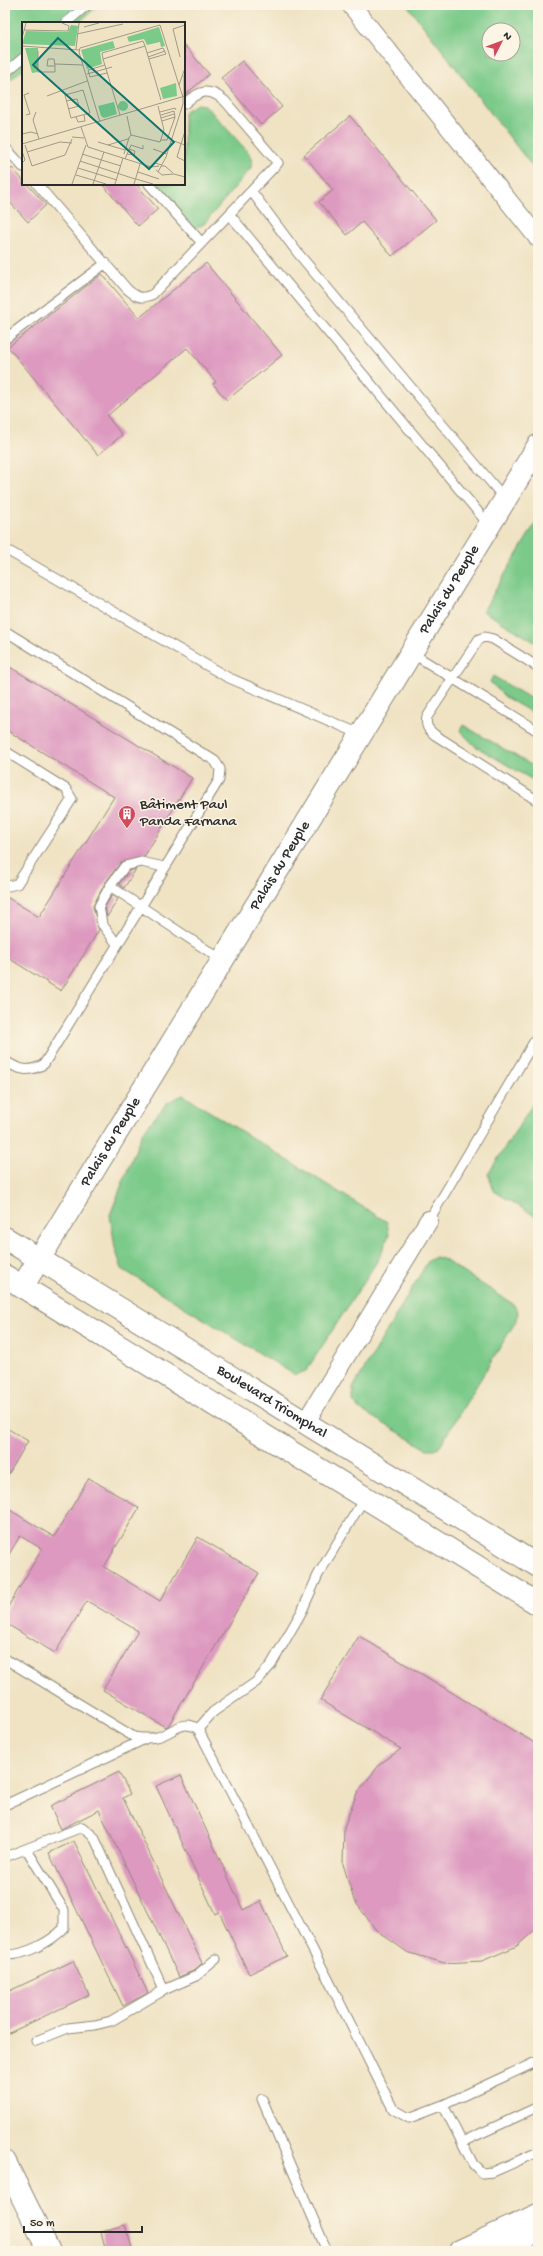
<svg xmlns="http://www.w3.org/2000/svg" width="543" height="2256" font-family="'Gochi Hand',sans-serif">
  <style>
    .green { fill: #7cca8a; stroke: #547a5a; fill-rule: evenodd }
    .building { fill: #dd99c0 }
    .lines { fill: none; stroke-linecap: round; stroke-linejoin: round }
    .lane-casing { stroke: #8e8778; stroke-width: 11 }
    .street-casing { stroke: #8e8778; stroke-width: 20 }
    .secondary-casing { stroke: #8e8778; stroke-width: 24 }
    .highway-casing { stroke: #8e8778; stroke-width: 24 }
    .lane { stroke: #fff; stroke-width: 9 }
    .street { stroke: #fff; stroke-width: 18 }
    .secondary { stroke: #fff; stroke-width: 22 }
    .highway { stroke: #fff; stroke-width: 22 }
    .labels { text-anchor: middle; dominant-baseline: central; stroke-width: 3; stroke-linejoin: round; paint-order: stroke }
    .street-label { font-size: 15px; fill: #2b2b2b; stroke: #fcf5e5 }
    .poi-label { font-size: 15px; fill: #2b2b2b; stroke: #fcf5e5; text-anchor: start }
    .inset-road { fill: none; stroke: #a19987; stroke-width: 1 }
    .view { fill: #0f766e; fill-opacity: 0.15; stroke: #0f766e; stroke-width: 2 }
    .inset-edge { fill: none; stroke: #2b2b2b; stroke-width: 2 }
  </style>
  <rect width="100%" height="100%" fill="#fcf5e5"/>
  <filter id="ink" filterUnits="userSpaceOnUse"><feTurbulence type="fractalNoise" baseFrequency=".025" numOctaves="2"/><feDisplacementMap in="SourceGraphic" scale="8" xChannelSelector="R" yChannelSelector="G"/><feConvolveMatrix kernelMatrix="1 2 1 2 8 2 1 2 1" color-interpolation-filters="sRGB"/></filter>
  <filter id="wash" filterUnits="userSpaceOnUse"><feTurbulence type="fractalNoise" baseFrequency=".012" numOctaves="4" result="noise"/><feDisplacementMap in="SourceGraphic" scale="16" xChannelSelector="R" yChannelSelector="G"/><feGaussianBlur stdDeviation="0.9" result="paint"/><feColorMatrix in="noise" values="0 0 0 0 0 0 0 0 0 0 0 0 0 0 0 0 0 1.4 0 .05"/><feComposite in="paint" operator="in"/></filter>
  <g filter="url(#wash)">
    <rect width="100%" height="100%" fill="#f0e3c4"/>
    <!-- green -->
    <path class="green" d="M 5,5 L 99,5 L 78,23 L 23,23 L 23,69 L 5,84 Z
      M 407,5 L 538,5 L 538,173 L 535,170 ZM 489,30 L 513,30 L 513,54 L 489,54 Z
      M 197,104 L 205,105 L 249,153 L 252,162 L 251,168 L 204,224 L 194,228 L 190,226 L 153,184 L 184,184 L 184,112 Z
      M 538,519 L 538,644 L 483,611 Z
      M 493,676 L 538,703 L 538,716 L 505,697 L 490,682 Z
      M 463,725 L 538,769 L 538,783 L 475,746 L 460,731 Z
      M 183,1095 L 387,1222 L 389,1235 L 378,1260 L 306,1371 L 295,1375 L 122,1269 L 115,1248 L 110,1215 L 142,1133 L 167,1103 Z
      M 538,1096 L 538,1218 L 494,1191 L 488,1174 Z
      M 436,1257 L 443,1259 L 513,1304 L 518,1312 L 516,1321 L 441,1444 L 438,1449 L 427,1449 L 359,1409 L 353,1401 L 353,1388 L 428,1261 Z"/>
    <g id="blocks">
      <!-- building -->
      <path class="building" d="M 184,45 L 209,74 L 184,96 Z
        M 242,61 L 282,107 L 261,125 L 221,78 Z
        M 350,116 L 436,220 L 392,256 L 362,222 L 347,235 L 319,202 L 333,190 L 304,155 Z
        M 12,168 L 23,180 L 23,184 L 27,184 L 46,205 L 28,222 L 5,197 L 5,175 Z
        M 102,184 L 136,184 L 158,209 L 138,226 Z
        M 206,263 L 282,355 L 227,400 L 213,384 L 216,382 L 187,348 L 107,416 L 122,435 L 98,455 L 8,347 L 102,274 L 139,318 Z
        M 5,664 L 192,778 L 144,857 L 121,862 L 105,883 L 93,906 L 99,930 L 61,991 L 5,956 L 5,896 L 39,917 L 114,797 L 5,729 Z
        M 136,869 L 124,888 L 119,884 L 129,871 Z
        M 112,895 L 118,899 L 107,917 L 105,907 Z
        M 5,1427 L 28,1441 L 5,1480 Z
        M 89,1478 L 139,1508 L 104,1567 L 160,1601 L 198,1537 L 259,1573 L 168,1726 L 165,1727 L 103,1690 L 138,1631 L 87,1601 L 55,1653 L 5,1623 L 5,1612 L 42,1549 L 20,1536 L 5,1561 L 5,1507 L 54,1537 Z
        M 359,1636 L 538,1745 L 538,1927 L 517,1946 L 482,1961 L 444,1963 L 407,1952 L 376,1930 L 354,1900 L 343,1864 L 344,1827 L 357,1793 L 380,1764 L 401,1749 L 320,1700 Z
        M 119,1772 L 130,1794 L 123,1798 L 202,1963 L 193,1971 L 179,1977 L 99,1810 L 61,1829 L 50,1806 Z
        M 181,1775 L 243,1910 L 261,1901 L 287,1956 L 249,1974 L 219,1912 L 215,1914 L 156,1786 Z
        M 74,1841 L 148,1993 L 123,2006 L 49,1853 Z
        M 73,1961 L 89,1995 L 5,2035 L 5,1993 Z
        M 125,2225 L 133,2251 L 106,2251 L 101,2232 Z"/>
    </g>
  </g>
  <g filter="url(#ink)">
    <use href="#blocks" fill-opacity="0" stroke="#8e8778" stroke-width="1"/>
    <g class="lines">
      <defs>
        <path id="lane" d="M 66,23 L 87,5
          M 5,73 L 23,58
          M 5,147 L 23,167
          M 37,184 L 127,289 C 136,297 142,300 153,294 L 278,163 L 225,101 C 209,87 200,90 184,104
          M 149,184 L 202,243
          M 252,192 L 297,252 L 505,499
          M 230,215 L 489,525
          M 5,339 L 106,263
          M 5,549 L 227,677 L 360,734
          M 5,631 L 215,761 L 220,769 L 219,780 L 44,1064 C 29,1073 19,1070 5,1061
          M 410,652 L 538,731
          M 538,667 L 493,639 L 485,637 L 479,639 L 427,717 C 425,726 428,729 435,735 L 538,801
          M 5,751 L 66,789 L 72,799 L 17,884 L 8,886 L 5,884
          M 110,886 L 222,960
          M 117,944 L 102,924 L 99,906 L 110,886 L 125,866 L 141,862 L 164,867
          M 429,1220 L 538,1035
          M 5,1659 L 134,1737 C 142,1738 149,1739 157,1737 C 173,1733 182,1718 198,1729 L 329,1981 L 393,2109 L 409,2118 L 443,2105 L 538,2061
          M 198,1729 L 213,1712 L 256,1682 L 271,1665 L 302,1611 L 318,1575 L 365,1497
          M 5,1805 L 145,1739
          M 5,1857 L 82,1827 L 94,1837 L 164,1990 L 196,1976 L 216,1959
          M 5,1955 C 24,1956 51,1942 64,1928 L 64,1910 L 27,1850
          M 36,2041 L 68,2028 L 95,2025 L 111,2021 L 164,1990
          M 262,2099 L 327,2251
          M 443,2105 L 473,2164 L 482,2173 L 493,2172 L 538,2152
          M 462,2142 L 538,2107"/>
        <path id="street" d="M 351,5 L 538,238
          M 305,1423 L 429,1220"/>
        <g id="secondary">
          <path id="s1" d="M 22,1287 L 538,446"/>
          <path d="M 5,2162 L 49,2251"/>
          <path d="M 460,2251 L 538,2215"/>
          <path d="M 496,2251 L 538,2232"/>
        </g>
        <g id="highway">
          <path id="s2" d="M 5,1238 L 538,1566"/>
          <path d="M 5,1276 L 538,1604"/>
        </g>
      </defs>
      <!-- lane casing -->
      <use href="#lane" class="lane-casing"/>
      <!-- street casing -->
      <use href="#street" class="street-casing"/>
      <!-- secondary casing -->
      <use href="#secondary" class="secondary-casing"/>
      <!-- highway casing -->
      <use href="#highway" class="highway-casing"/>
      <!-- lane -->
      <use href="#lane" class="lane"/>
      <!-- street -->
      <use href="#street" class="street"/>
      <!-- secondary -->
      <use href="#secondary" class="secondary"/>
      <!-- highway -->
      <use href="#highway" class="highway"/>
    </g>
  </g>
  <!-- icons -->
  <defs>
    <symbol id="building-pin" viewBox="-11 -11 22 30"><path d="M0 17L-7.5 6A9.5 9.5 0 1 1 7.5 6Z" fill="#d1495b" stroke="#fcf5e5"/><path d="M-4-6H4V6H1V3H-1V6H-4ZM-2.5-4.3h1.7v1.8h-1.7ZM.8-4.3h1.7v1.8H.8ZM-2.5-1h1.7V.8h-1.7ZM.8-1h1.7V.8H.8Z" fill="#fff"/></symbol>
  </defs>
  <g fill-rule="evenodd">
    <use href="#building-pin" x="117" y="804" width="20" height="27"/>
  </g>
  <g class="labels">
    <!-- street labels -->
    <g class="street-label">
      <text stroke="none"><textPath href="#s1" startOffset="818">Palais du Peuple</textPath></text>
      <text stroke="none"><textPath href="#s1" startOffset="494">Palais du Peuple</textPath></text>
      <text stroke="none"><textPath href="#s1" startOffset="170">Palais du Peuple</textPath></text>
      <text stroke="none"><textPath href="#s2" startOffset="313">Boulevard Triomphal</textPath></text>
    </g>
    <!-- poi labels -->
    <g class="poi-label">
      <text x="140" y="805">Bâtiment Paul<tspan x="140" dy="17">Panda Farnana</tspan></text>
    </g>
  </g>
  <!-- overview -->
  <g transform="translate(22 22)">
    <rect width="163" height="163" fill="#f0e3c4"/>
    <path d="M 49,3 L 56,4 L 53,24 L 0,22 L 4,9 L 46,10 ZM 137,5 L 143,24 L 139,25 L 138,20 L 125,23 L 122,17 L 107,20 L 105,15 ZM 91,19 L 93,26 L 78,30 L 80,42 L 65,47 L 59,28 ZM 3,26 L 16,26 L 16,50 L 10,51 ZM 154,61 L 155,74 L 141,77 L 138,66 ZM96 84a5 5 0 1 1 10 0a5 5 0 1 1-10 0ZM 92,80 L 95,92 L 82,96 L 79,94 L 76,84 Z" fill="#7cca8a"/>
    <path class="inset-road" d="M 62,5 L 77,1M 2,8 L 46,9 L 47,4 L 40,1M 55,12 L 101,2M 0,16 L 4,1M 0,24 L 57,28M 54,27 L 57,1M 16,29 L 16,50 L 33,50 L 33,44 L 32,37 L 26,37 L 25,44 L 33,44M 125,31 L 141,26 L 144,32 L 127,37M 126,35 L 143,29M 158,35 L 151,7 L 163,3M 81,37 L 80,31 L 121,19 L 123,24M 33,42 L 61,43M 83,43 L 66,48 L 68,55 L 85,51M 65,52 L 90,45M 162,53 L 162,74M 61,68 L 68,91 L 49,96 L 43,73 ZM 25,74 L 65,59M 44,79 L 55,77 L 57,84 L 46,87M 14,90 L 11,98 L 17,117M 138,90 L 153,86 L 154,88M 4,93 L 8,92 L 2,73 L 7,71M 98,93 L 81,37 L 123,24 L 139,78M 139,93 L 152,89M 105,94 L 109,113M 54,95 L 56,100 L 63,99 L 62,93M 139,96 L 152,92M 140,99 L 153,95M 78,100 L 57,30 L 58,26 L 138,3 L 157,63M 59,105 L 66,125 L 129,145 L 137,144M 163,109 L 155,135 L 163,139M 0,112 L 9,110 L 16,112M 50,115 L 62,116M 139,118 L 145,118 L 153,95 L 152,89M 149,118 L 163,123M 76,120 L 86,123 L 106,117 L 109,113 L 138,120 L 142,108 L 136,84M 0,122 L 163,74M 3,123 L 10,144 L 43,133 L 50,117M 86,123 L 103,128M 131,127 L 145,132M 0,129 L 3,138 L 0,141M 5,130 L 38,120 L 50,121M 60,132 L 99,144M 102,132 L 107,116M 105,132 L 112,133 L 113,129 L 107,127M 103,137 L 109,123 L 121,127 L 121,123M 58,139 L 113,157M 139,144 L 143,144 L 151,151M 129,145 L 133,141 L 140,143M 56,146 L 95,158M 134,148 L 140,153 L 152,152 L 163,155M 116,150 L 137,157M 136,150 L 144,135 L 161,82 L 161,75 L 157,63 L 163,46M 54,153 L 84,162M 114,157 L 131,162M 50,162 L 64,123M 71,162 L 82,130M 93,162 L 101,136M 112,162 L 118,142"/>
    <path class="view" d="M 36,16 L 152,120 L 127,147 L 11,43 Z"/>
    <rect width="163" height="163" class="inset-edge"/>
  </g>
  <!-- margin -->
  <rect width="543" height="2256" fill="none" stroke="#fcf5e5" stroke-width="20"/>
  <!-- north arrow -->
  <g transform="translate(501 42) rotate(48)"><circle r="19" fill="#fcf5e5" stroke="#a8a49b"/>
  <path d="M0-3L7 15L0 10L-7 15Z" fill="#d1495b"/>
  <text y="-6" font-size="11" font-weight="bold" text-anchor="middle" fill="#2b2b2b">N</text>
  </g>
  <!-- scale -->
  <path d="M24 2226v6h118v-6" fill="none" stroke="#2b2b2b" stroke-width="2"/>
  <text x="30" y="2226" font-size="12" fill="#2b2b2b" stroke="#fcf5e5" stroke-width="3" paint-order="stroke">50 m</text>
</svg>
